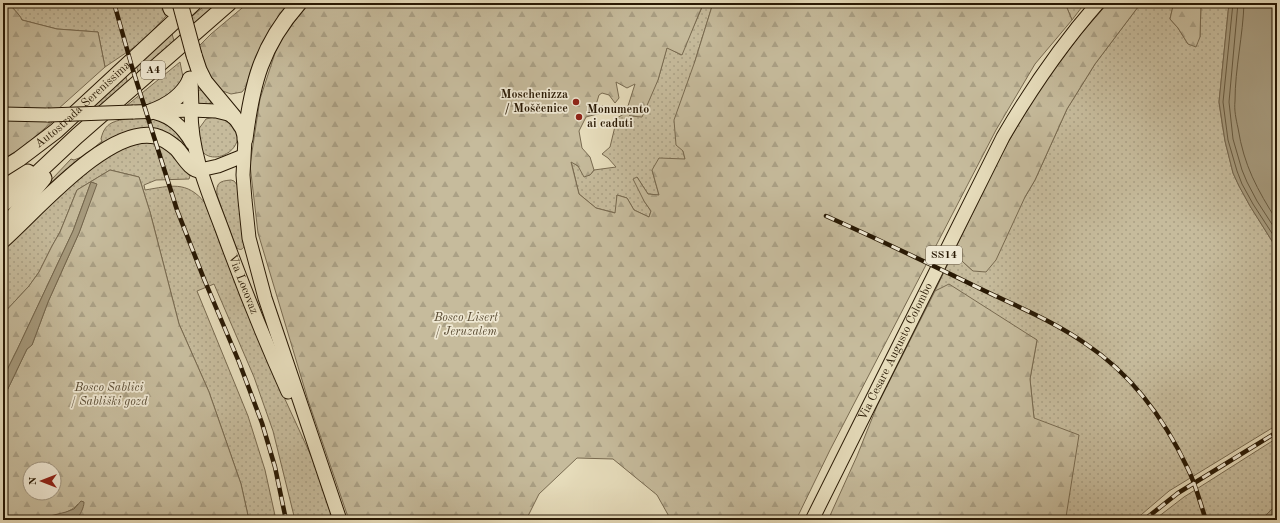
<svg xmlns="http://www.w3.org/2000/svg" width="1280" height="523" font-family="'Old Standard TT',serif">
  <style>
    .grass { fill: url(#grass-dots); stroke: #786a50 }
    .forest { fill: url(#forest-firs); stroke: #786a50; fill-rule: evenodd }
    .water { fill: #a69a7d; stroke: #74664d }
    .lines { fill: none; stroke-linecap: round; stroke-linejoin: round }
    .shore { stroke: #685a40; stroke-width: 1 }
    .major-casing { stroke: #291904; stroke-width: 15 }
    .highway-casing { stroke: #291904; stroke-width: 17 }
    .major { stroke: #e6dcbb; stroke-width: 13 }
    .highway { stroke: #e6dcbb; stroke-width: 15 }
    .rail-casing { stroke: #291904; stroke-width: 4.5 }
    .rail { stroke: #efe8d3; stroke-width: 3; stroke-dasharray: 9; stroke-linecap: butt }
    .major-bridge-casing { stroke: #291904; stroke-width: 15; stroke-linecap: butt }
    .highway-bridge-casing { stroke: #291904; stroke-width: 17; stroke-linecap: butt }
    .major-bridge { stroke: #e6dcbb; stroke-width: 13 }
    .highway-bridge { stroke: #e6dcbb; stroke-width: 15 }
    .poi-dot { fill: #8f2418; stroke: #efe8d3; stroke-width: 1.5 }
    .labels { text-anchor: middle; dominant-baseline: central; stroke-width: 3.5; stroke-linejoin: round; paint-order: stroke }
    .shield { fill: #efe8d3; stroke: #645742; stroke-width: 1 }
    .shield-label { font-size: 11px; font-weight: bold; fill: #291904 }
    .poi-label { font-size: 12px; font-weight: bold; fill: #291904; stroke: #efe8d3; text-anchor: end }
    .street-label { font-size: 12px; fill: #291904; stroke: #efe8d3 }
    .park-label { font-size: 12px; font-style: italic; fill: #584a32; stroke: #efe8d3 }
  </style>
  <defs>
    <pattern id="grass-dots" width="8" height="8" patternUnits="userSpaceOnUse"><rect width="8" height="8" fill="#c6bb9c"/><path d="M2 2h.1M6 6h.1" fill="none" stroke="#aaa085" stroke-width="1.8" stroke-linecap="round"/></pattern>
    <pattern id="forest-firs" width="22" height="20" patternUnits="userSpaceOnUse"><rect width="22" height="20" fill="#c6bb9c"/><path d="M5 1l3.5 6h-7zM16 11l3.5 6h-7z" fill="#aaa085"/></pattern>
  </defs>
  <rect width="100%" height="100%" fill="#e6dcbb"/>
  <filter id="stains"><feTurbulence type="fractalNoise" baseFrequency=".005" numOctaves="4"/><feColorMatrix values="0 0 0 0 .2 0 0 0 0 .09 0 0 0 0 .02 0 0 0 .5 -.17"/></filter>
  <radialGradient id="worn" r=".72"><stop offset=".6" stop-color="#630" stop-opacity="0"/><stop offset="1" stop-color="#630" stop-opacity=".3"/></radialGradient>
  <!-- grass -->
  <path class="grass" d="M 10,3 L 164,3 L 167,15 L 142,42 L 105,67 L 98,32 L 57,29 L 22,20 C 19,13 11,8 10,3 Z
    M 208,3 L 220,3 L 193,27 L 190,18 Z
    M 701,3 L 713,3 L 695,61 L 683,151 L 685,159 L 652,170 L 659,195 L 648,194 L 637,177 L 644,201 L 651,211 L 649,217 L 634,210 L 627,198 L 617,195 L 616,213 L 596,208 L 579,194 L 571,161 L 590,175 L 594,170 L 616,167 L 608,158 L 602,154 L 610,147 L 617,118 L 629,111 L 630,116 L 658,80 L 667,47 L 681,55 L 703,5 Z
    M 1065,3 L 1085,3 L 1072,20 Z
    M 1141,3 L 1172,3 L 1173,6 L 1170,19 L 1178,28 L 1188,44 L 1200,37 L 1201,3 L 1229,3 L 1219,102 L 1222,123 L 1225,141 L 1233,173 L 1239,186 L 1250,206 L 1277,249 L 1277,425 L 1169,491 L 1135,520 L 1068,520 L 1066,517 L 1034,418 L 1030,379 L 1037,340 L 935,291 L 953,253 L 973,271 L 1025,197 L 1035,180 L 1067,109 L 1095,64 Z
    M 172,34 L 175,44 L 140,77 L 136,65 Z
    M 180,62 L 183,77 L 183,81 L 159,105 L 126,106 Z
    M 125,74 L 129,87 L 106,107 L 92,107 Z
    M 199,90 L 204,90 L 211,99 L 210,104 L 207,105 L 199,105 L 195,93 Z
    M 218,116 C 222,118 229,120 232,123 C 253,149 208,171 199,146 C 198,141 198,135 198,130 L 206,119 Z
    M 138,118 C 144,118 151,117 157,118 C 170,120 186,146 192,157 L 148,130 L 35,197 L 71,159 L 74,160 L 84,156 L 102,141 L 101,139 C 105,119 120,120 138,118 Z
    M 138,142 L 158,143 L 178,157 L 190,176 L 189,179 L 156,180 L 144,185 L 145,190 C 170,186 187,180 205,203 L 235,282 L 272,371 L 312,458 L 334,520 L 295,520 L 273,431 L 254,377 L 214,284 L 197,291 L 248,416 L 265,470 L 276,520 L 249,520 L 241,484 L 209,392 L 179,324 L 150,212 L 139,177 L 110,170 L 77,190 L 60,232 L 52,246 L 39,272 L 29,286 L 3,314 L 3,251 L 90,164 Z
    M 231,180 L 234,181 L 238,186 L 245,245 C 243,249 241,251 237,248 L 235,245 L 217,195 C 216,183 219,181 231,180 Z
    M 1277,438 L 1277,504 L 1261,520 L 1154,520 L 1184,497 Z"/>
  <!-- forest -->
  <path class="forest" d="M 3,3 L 10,3 C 11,8 19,13 22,20 L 57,29 L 98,32 L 105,67 L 57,110 L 3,110 Z
    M 248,3 L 289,3 L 281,12 L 264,42 L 251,70 L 246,87 L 242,92 L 231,94 L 220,90 L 212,83 L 198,47 L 211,34 Z
    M 309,3 L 701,3 L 703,4 L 682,55 L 667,48 L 658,80 L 642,117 L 630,116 L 628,106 L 635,84 L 627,88 L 616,82 L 619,98 L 615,103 L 609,95 L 602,93 L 599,95 L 595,108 L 603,106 L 601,113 L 586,117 L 579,131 L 582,148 L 590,157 L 594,170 L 590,175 L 584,177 L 578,166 L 571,162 L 579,194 L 596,208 L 615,213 L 617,195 L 627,198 L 634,210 L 649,217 L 651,211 L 644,201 L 633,179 L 637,177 L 648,194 L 659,195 L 652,170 L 659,158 L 685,159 L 683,151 L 676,145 L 674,120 L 695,61 L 713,3 L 988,3 L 993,8 L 998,3 L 1065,3 L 1072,20 L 1035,64 L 996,130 L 830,450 L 796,520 L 671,520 L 657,495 L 613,459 L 577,458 L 539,494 L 526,520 L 349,520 L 308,400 L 258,233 L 250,165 L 260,99 L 279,41 Z
    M 1108,3 L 1141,3 L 1095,64 L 1067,109 L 1035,180 L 1025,197 L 996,260 L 986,272 L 973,271 L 953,253 L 1000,157 L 1034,96 L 1080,35 Z
    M 1172,3 L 1201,3 L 1200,37 L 1196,47 L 1188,44 L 1178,28 L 1170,19 L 1173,6 Z
    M 3,120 L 48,120 L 52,122 L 21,149 L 3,159 Z
    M 110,170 L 139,177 L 150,212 L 179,324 L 209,392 L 241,484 L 249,520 L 76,520 L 78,517 L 78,504 C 65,520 23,520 3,520 L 3,399 L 27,349 L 32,345 L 48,302 L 79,233 L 96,184 L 91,182 L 73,231 L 17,350 L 3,378 L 3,314 L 29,286 L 39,272 L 52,246 L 60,232 L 77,190 ZM 30,469 L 54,469 L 54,493 L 30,493 Z
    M 949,284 L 1037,340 L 1030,379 L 1034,418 L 1079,435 L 1066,517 L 1068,520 L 828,520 L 857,456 L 877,406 L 935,291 Z"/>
  <!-- water -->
  <path class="water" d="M 1229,3 L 1277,3 L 1277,249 L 1250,206 L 1239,186 L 1233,173 L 1225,141 L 1219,102 Z
    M 91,182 L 97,184 L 79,233 L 48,302 L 32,345 L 27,349 L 3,399 L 3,378 L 17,350 L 73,231 Z
    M 81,501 L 84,502 C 84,508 80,515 76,520 L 34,520 L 66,512 L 74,509 Z
    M 1277,504 L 1277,520 L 1261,520 Z"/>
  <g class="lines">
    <!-- shore -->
    <path class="shore" d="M 1233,3 L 1223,102 L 1228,140 L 1237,171 L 1242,184 L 1253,204 L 1277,241
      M 1238,3 L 1229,102 L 1233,139 L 1242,170 L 1247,182 L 1257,201 L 1277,232
      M 1244,3 C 1243,36 1235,68 1235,101 C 1234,110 1236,119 1238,128 C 1244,166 1257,189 1277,221"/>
    <defs>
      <g id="major">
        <path id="s1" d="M 191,110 C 191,153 207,189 222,229 C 242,284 264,339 288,392"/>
        <path d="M 133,112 L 191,110 L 216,111 L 228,114 L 234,117 L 242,129 L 245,139 L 243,175 L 245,200 L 249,238 L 265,298 L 340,520"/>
        <path d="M 156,113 C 172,117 184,129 192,143"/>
        <path d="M 3,114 L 48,115"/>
        <path d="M 200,170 L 218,166 L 243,156"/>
        <path id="s2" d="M 812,520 L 1003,137 C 1031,89 1061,45 1098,3"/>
      </g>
      <g id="highway">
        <path d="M 169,3 L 171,9"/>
        <path d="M 194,55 L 199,70 L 205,82 L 234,117"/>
        <path d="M 190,79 L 191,110"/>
        <path d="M 150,112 C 167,106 182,97 190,80"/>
        <path d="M 245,139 C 252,84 261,46 299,3"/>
        <path id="s3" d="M 3,169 L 19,159 L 56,131 L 194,3"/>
        <path d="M 3,188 L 28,172"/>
        <path d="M 3,204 L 12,197 L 77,136 L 229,3"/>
        <path d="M 3,229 L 44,178"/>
        <path d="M 3,240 C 36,211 108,126 155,136 C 163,138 170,143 176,148 C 183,155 190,170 200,170"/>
      </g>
    </defs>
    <!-- major casing -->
    <use href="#major" class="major-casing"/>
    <!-- highway casing -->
    <use href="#highway" class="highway-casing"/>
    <!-- major -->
    <use href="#major" class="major"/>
    <!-- highway -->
    <use href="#highway" class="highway"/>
    <defs>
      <path id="rail" d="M 114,3 L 132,67 L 177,210 L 204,279 L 239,362 L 262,423 L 275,467 L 286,520
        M 826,216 C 880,240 932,265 985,291 C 1019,307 1055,322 1086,344 C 1131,374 1165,420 1188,469 C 1196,485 1200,503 1206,520
        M 1144,520 L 1178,493 L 1277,432"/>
    </defs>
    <!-- rail casing -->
    <use href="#rail" class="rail-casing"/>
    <!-- rail -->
    <use href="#rail" class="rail"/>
    <defs>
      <path id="major-bridge" d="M 48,115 L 133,112"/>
      <path id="highway-bridge" d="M 180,3 L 194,55"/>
    </defs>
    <!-- major-bridge casing -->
    <use href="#major-bridge" class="major-bridge-casing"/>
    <!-- highway-bridge casing -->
    <use href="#highway-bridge" class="highway-bridge-casing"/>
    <!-- major-bridge -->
    <use href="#major-bridge" class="major-bridge"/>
    <!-- highway-bridge -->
    <use href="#highway-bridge" class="highway-bridge"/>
  </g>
  <!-- markers -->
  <g class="poi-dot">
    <circle cx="576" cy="102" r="4"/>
    <circle cx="579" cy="117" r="4"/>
  </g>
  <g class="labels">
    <!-- shield labels -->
    <g class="shield">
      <rect x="141" y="61" width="24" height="18" rx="3"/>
      <rect x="926" y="246" width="36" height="18" rx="3"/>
    </g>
    <g class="shield-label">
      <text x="153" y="70">A4</text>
      <text x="944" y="255">SS14</text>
    </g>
    <!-- poi labels -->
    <g class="poi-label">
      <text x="568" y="95">Moschenizza<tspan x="568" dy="14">/ Moščenice</tspan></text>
      <text x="587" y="110" text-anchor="start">Monumento<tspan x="587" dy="14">ai caduti</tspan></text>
    </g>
    <!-- street labels -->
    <g class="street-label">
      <text stroke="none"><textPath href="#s3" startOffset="103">Autostrada Serenissima</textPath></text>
      <text stroke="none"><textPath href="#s1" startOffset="183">Via Locovaz</textPath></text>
      <text stroke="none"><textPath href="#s2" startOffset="188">Via Cesare Augusto Colombo</textPath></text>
    </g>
    <!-- park labels -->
    <g class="park-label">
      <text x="466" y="318">Bosco Lisert<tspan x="466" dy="14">/ Jeruzalem</tspan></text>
      <text x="109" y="388">Bosco Sablici<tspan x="109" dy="14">/ Sabliški gozd</tspan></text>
    </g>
  </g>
  <!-- margin -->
  <rect width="1280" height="523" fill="none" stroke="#e6dcbb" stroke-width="16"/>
  <rect x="4" y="4" width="1272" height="515" fill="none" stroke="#291904" stroke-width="2"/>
  <rect x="8" y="8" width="1264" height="507" fill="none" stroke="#291904"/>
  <!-- north arrow -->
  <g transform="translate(42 481) rotate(270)"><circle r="19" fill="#efe8d3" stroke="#a09580"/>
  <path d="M0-3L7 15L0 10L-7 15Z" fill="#8f2418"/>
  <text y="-6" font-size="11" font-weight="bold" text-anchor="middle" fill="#291904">N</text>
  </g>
  <rect width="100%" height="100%" filter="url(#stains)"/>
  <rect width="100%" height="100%" fill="url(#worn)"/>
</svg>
